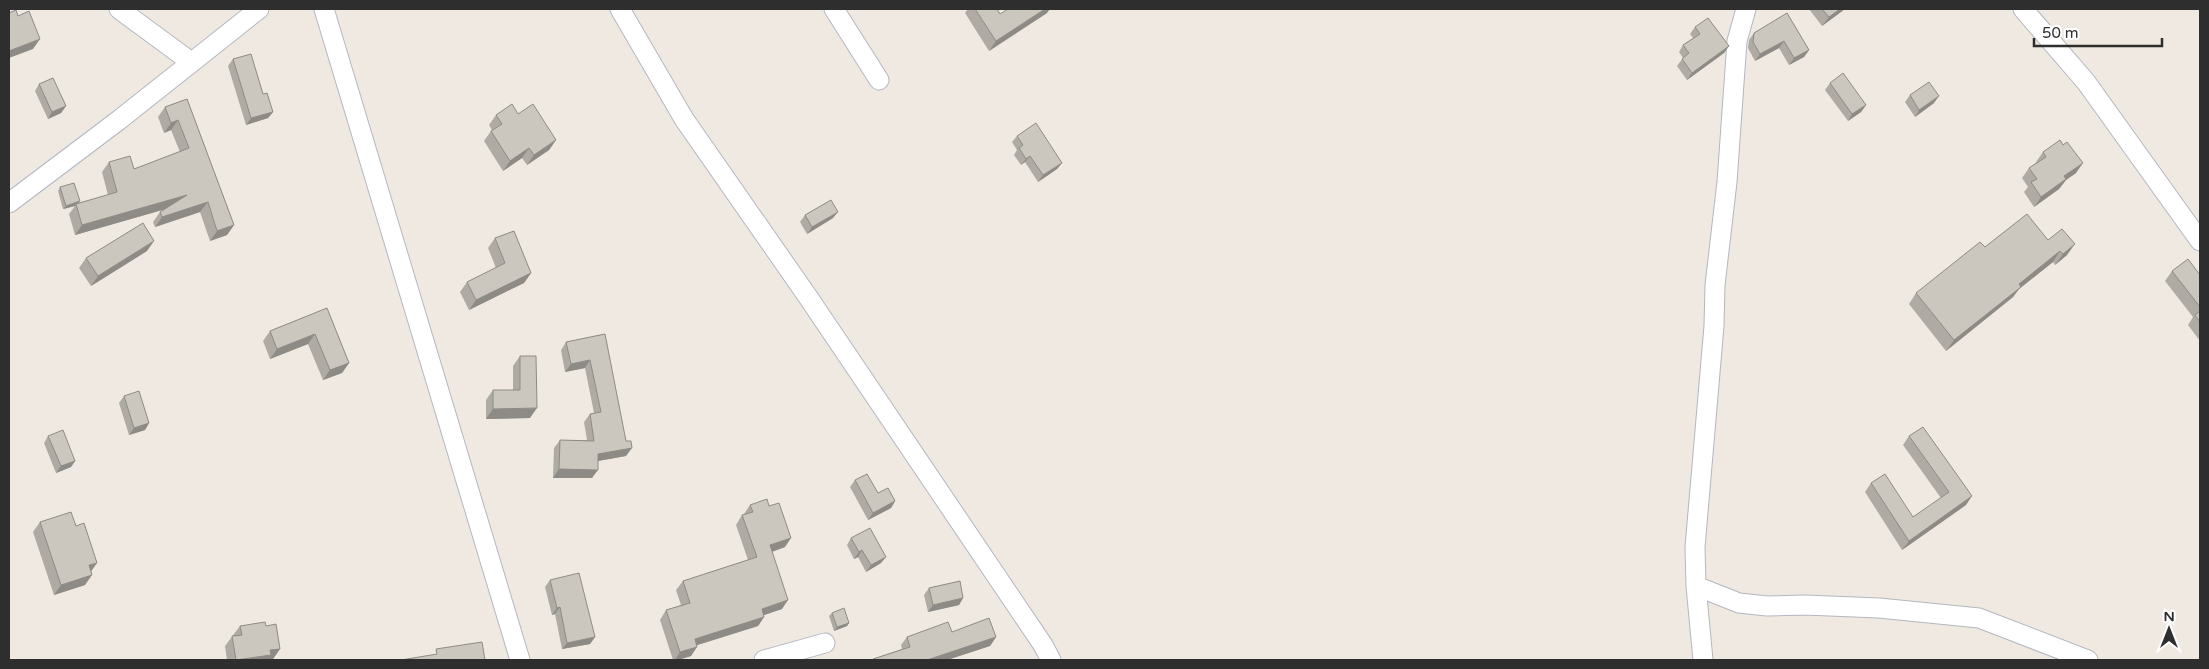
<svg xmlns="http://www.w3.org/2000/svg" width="2209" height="669" font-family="'Varela Round',sans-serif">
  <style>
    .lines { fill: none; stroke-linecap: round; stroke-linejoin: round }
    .minor-casing { stroke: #b4b7c1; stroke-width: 21 }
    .minor { stroke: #fff; stroke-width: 19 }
    .wall { fill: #afaba4 }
    .shaded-wall { fill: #8e8b86 }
    .building { fill: #cbc7bf; stroke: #8e8b86 }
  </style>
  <rect width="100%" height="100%" fill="#efe9e1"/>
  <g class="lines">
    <defs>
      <path id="minor" d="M 119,9 L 191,62
        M 324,9 L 520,660
        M 620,9 L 684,119 L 808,297 L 1043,645 L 1051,660
        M 834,9 L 879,80
        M 2023,9 L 2086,82 L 2200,241
        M 9,203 L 119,120 L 259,9
        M 1696,586 L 1739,603 L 1767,606 L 1805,605 L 1879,608 L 1979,618 L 2088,660
        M 764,660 L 825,643
        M 1703,660 L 1696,586 L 1695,547 L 1714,326 L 1715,285 L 1727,182 L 1737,41 L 1746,9"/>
    </defs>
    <!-- minor casing -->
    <use href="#minor" class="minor-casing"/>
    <!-- minor -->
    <use href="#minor" class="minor"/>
  </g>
  <!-- wall -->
  <path class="wall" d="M 968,9 L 997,9 L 1000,14 L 1047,13 L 989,51 L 965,13 Z
    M 1809,9 L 1845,9 L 1822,26 Z
    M 1787,13 L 1809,50 L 1804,57 L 1789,65 L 1779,48 L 1755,61 L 1748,48 L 1749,40 L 1754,33 Z
    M 1695,27 L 1729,46 L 1724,53 L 1687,80 L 1677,66 L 1683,58 L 1679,52 L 1683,45 L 1693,38 L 1690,34 Z
    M 233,59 L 263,94 L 273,112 L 268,118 L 246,125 L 228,66 Z
    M 1830,83 L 1866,105 L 1861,112 L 1848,121 L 1825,90 Z
    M 39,84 L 66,106 L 61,113 L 48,119 L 35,91 Z
    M 1910,95 L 1934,103 L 1915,117 L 1905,102 Z
    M 187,99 L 234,225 L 227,235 L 210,241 L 200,212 L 155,227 L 153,222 L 160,212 L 165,209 L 75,235 L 69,214 L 75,206 L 63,209 L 58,191 L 60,187 L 78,203 L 108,195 L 102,172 L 109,162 L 134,169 L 180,152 L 171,130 L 164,133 L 158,117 L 165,107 Z
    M 518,114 L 556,140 L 549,150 L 527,165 L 522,158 L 503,171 L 484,141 L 491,131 L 492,130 L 489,125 L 496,115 Z
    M 1017,136 L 1062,163 L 1057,169 L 1038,182 L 1025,162 L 1021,165 L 1014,155 L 1017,150 L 1012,142 Z
    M 2043,152 L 2076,173 L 2066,180 L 2059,189 L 2034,207 L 2024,192 L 2028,187 L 2022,178 L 2029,168 L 2036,163 L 2036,162 Z
    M 805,215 L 833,218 L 807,234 L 800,222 Z
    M 495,238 L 531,273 L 524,283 L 469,310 L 460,292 L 467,282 L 496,268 L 488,248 Z
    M 2048,240 L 2067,255 L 2055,265 L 2053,262 L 2019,289 L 2013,297 L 1946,351 L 1909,304 L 1916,293 L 1985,247 Z
    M 147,251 L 91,286 L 79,268 L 86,258 Z
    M 2172,271 L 2200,275 L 2200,341 L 2188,325 L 2193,317 L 2165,281 Z
    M 327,308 L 349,363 L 342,373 L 323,380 L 308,344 L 270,359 L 263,341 L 270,331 Z
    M 605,334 L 626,456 L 598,461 L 592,478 L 553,478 L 554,448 L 560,440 L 587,440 L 584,422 L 590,414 L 594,413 L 585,368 L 565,372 L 561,350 L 566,342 Z
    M 520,356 L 530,418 L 486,419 L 486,400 L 493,390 L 513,390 L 513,366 Z
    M 124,396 L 149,423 L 145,430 L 129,435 L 119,403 Z
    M 48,436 L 75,461 L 71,467 L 56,473 L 44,443 Z
    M 1909,436 L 1966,505 L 1902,550 L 1865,492 L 1871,483 L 1913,517 L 1941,498 L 1903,445 Z
    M 855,480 L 878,493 L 895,501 L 891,508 L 868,520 L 850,487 Z
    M 750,505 L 785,547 L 772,552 L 782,609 L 764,615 L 764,617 L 758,626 L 697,645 L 691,656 L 678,660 L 673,660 L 660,620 L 666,610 L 681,605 L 676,590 L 683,581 L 748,560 L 736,525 L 742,515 L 744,515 L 744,514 Z
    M 40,522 L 91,572 L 85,585 L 54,595 L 33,532 Z
    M 851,538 L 881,563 L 866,572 L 858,557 L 854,559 L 847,545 Z
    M 550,580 L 595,637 L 590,644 L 562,649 L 555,614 L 552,615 L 545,587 Z
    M 929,588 L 963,598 L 959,605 L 928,612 L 924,595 Z
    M 832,613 L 849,623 L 847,626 L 834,631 L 829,616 Z
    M 240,626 L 266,626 L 280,649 L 273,659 L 267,660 L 227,660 L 225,646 Z
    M 952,632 L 996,637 L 990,646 L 947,660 L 872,660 L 873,659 L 902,649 L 901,645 L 907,637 Z"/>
  <!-- shaded-wall -->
  <path class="shaded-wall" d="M 1045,9 L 1050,9 L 1047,13 L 989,51 L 996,41 Z
    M 1840,9 L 1845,9 L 1822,26 L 1829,17 Z
    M 40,39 L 33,49 L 9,58 L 9,51 Z
    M 1784,41 L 1779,48 L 1755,61 L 1760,54 Z
    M 1729,46 L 1724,53 L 1687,80 L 1692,73 Z
    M 1809,50 L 1804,57 L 1789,65 L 1794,58 Z
    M 1939,96 L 1934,103 L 1915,117 L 1919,110 Z
    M 1866,105 L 1861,112 L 1848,121 L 1852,114 Z
    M 66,106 L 61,113 L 48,119 L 52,112 Z
    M 273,112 L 268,118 L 246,125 L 251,118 Z
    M 178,120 L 171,130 L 164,133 L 171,123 Z
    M 556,140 L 549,150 L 527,165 L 534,155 Z
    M 529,148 L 522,158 L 503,171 L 510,161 Z
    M 1030,156 L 1025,162 L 1021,165 L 1026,159 Z
    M 1062,163 L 1057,169 L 1038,182 L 1043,175 Z
    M 2083,163 L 2076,173 L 2066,180 L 2059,189 L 2034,207 L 2041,197 L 2064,176 Z
    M 187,195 L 180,205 L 75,235 L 82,225 Z
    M 80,201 L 77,205 L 76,204 L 75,206 L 63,209 L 66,206 Z
    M 208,202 L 200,212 L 155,227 L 162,217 Z
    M 838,212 L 833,218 L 807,234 L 812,227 Z
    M 234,225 L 227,235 L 210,241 L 217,231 Z
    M 154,241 L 147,251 L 91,286 L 98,276 Z
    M 2075,244 L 2067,255 L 2055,265 L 2063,254 Z
    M 2060,251 L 2053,262 L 2019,289 L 2013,297 L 1946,351 L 1954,340 L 2019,284 Z
    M 531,273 L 524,283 L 469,310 L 476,300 Z
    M 315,334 L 308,344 L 270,359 L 277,349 Z
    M 590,360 L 585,368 L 565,372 L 571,364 Z
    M 349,363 L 342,373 L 323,380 L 330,370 Z
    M 537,408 L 530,418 L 486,419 L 493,409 Z
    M 149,423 L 145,430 L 129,435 L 134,428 Z
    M 632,448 L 626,456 L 592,462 L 598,454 Z
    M 75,461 L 71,467 L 56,473 L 61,466 Z
    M 559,469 L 598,470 L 592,478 L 553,478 Z
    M 1972,496 L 1966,505 L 1902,550 L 1909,541 Z
    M 895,501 L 891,508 L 868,520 L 873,513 Z
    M 791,538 L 785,547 L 763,555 L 770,545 Z
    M 862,550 L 858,557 L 854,559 L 859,552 Z
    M 886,557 L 881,563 L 866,572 L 871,565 Z
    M 97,563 L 90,573 L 89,565 Z
    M 92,575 L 85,585 L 54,595 L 61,585 Z
    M 963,598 L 959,605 L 928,612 L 933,605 Z
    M 788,600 L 782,609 L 755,618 L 762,609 Z
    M 560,607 L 555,614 L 552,615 L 557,608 Z
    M 764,617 L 758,626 L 688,648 L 695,639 Z
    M 849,623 L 847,626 L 834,631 L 837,627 Z
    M 595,637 L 590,644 L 562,649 L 567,643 Z
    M 996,637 L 990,646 L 947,660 L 927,660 Z
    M 697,647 L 691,656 L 678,660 L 675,660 L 680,652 Z
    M 280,649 L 273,659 L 267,660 L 238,660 L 270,650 Z"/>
  <!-- building -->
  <path class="building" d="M 975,9 L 997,9 L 1000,14 L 1008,9 L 1045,9 L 996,41 Z
    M 1822,9 L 1840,9 L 1829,17 Z
    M 16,10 L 18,16 L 29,11 L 40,39 L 9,51 L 9,13 Z
    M 1787,13 L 1809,50 L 1794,58 L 1784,41 L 1760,54 L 1753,42 L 1754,33 Z
    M 1708,18 L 1729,46 L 1692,73 L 1682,59 L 1689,53 L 1683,45 L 1700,34 L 1695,27 Z
    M 251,54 L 263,94 L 267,93 L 273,112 L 251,118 L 233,59 Z
    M 1843,73 L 1866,105 L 1852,114 L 1830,83 Z
    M 53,78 L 66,106 L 52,112 L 39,84 Z
    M 1929,82 L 1939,96 L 1919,110 L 1910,95 Z
    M 187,99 L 234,225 L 217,231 L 208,202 L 162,217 L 160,212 L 187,195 L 82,225 L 76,204 L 117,192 L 109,162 L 130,156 L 134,169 L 189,148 L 178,120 L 171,123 L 165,107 Z
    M 512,104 L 518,114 L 533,104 L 556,140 L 534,155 L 529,148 L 510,161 L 491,131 L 502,124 L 496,115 Z
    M 1036,123 L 1062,163 L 1043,175 L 1030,156 L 1026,159 L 1019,148 L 1023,145 L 1017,136 Z
    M 2060,140 L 2063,145 L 2067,142 L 2083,163 L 2064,176 L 2066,179 L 2041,197 L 2031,182 L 2037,179 L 2029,168 L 2046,157 L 2043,152 Z
    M 74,183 L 80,201 L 66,206 L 60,187 Z
    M 831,200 L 838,212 L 812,227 L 805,215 Z
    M 2027,214 L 2048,240 L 2062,229 L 2075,244 L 2063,254 L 2060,251 L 2019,284 L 2021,287 L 1954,340 L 1916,293 L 1980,242 L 1985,247 Z
    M 143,223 L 154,241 L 98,276 L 86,258 Z
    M 514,231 L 531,273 L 476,300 L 467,282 L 505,263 L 495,238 Z
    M 2188,259 L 2200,275 L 2200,307 L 2172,271 Z
    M 327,308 L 349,363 L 330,370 L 315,334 L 277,349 L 270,331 Z
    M 2200,311 L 2200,322 L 2195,315 Z
    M 605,334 L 626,441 L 631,441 L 632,448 L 598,454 L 598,470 L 559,469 L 560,440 L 594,441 L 590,414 L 601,412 L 590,360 L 571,364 L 566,342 Z
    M 520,356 L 536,356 L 537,408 L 493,409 L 493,390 L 520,390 Z
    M 139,391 L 149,423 L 134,428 L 124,396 Z
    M 1923,427 L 1972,496 L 1909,541 L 1871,483 L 1885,474 L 1913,517 L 1949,492 L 1909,436 Z
    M 63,430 L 75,461 L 61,466 L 48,436 Z
    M 867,474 L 878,493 L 888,488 L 895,501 L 873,513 L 855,480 Z
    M 767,499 L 769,506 L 779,503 L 791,538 L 770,545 L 788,600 L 762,609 L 764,617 L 695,639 L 697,647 L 680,652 L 666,610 L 690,603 L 683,581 L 757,557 L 742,515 L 753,512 L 750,505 Z
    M 71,512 L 76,526 L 84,523 L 97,563 L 89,565 L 92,575 L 61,585 L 40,522 Z
    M 870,528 L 886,557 L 871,565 L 862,550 L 859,552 L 851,538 Z
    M 579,573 L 595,637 L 567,643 L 560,607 L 557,608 L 550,580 Z
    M 960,581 L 963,598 L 933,605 L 929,588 Z
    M 844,608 L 849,623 L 837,627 L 832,613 Z
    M 989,618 L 996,637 L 927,660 L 873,660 L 873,659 L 910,647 L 907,637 L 948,622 L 952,632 Z
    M 265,622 L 266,626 L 276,624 L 280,649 L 270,650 L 271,655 L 236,660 L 232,636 L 242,635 L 240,626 Z
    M 482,642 L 485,660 L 401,660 L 437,654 L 436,649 Z"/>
  <!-- border -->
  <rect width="2209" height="669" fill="none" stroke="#2e2e2e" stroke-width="20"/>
  <!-- north arrow -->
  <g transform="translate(2169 629)" stroke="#ffffff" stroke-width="4" paint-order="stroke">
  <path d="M0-4L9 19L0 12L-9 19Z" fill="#2e2e2e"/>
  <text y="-8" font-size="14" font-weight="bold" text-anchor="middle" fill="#2e2e2e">N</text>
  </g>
  <!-- scale -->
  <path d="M2034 38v8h128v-8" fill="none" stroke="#2e2e2e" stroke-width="2.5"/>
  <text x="2042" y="38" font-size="15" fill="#2e2e2e" stroke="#ffffff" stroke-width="4" paint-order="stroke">50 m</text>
</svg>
